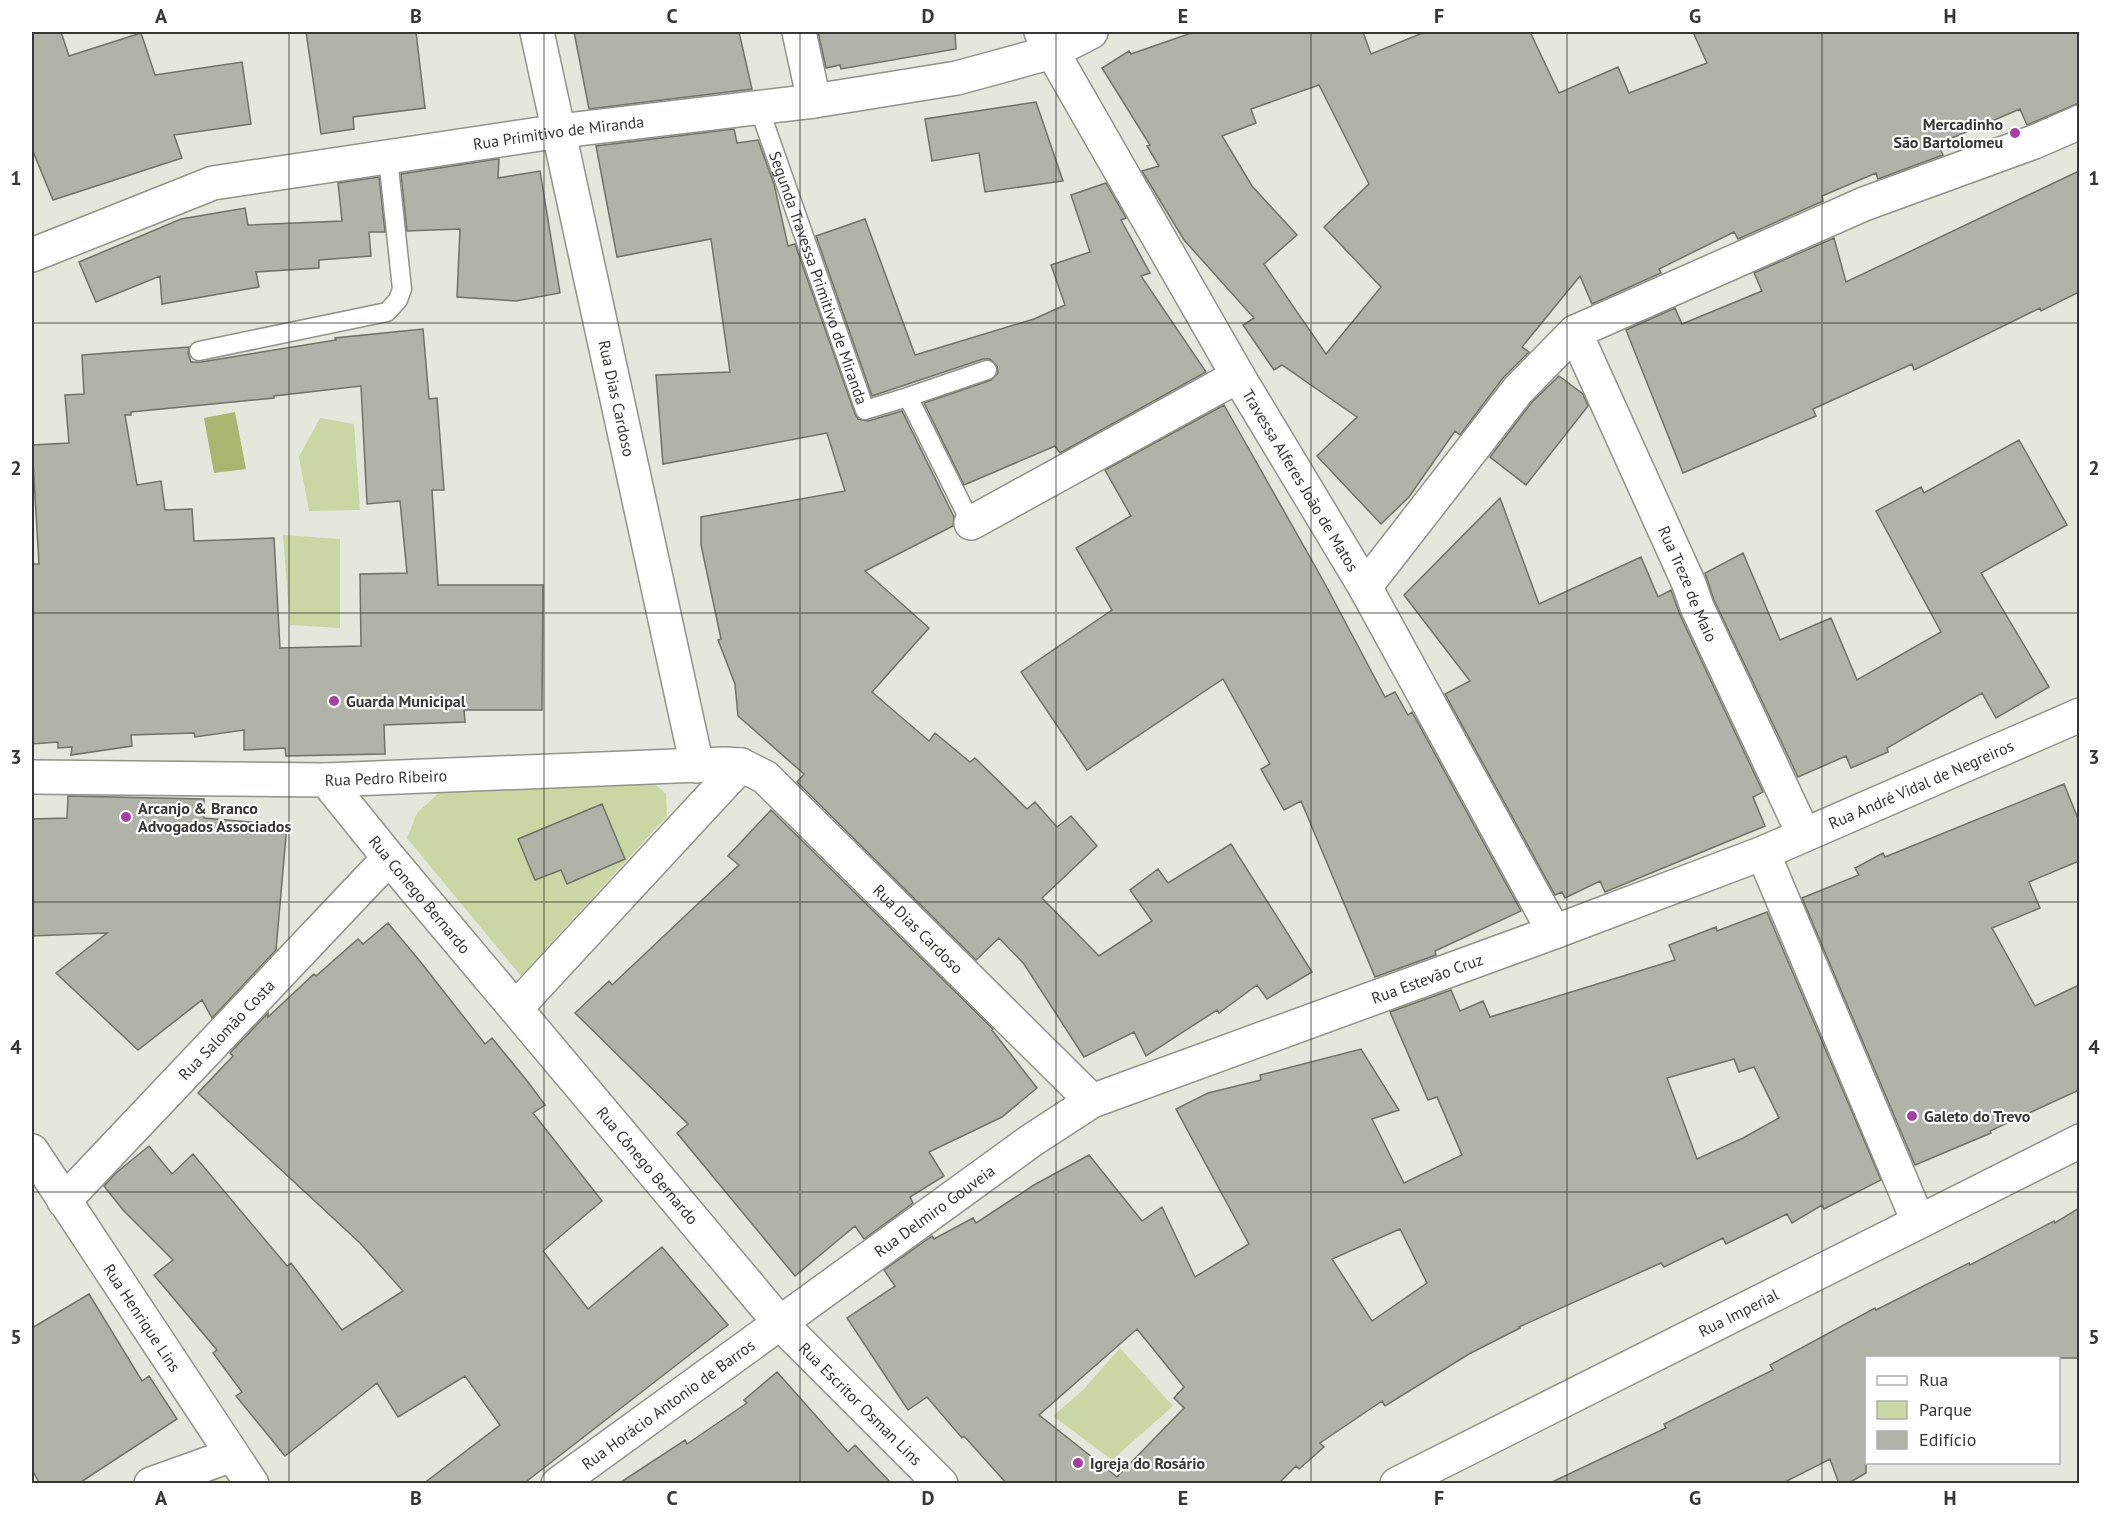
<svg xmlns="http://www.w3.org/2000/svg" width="2111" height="1515" font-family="'PT Sans',sans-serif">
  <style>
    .green { fill: #cad6a3 }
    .water { fill: #a7b76f }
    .building { fill: #b0b3a7; stroke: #707268; stroke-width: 1.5; fill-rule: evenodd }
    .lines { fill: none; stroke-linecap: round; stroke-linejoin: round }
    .lane-casing { stroke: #909388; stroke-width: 21 }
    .street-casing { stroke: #909388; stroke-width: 36 }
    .secondary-casing { stroke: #909388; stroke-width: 36 }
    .lane { stroke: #fff; stroke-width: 18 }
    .street { stroke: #fff; stroke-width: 33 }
    .secondary { stroke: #fff; stroke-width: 33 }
    .grid { fill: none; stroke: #363732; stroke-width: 1.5; stroke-opacity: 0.55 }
    .poi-dot { fill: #a53fa3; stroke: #fff; stroke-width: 2 }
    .labels { text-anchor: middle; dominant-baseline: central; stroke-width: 4.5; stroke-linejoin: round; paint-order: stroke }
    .poi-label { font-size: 16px; font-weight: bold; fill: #363732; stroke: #fff; text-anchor: start }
    .street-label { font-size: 16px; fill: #363732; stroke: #fff }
    .neatline { fill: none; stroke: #363732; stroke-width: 2 }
    .grid-label { font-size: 20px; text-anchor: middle; font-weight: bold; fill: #363732 }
  </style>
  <rect width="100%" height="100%" fill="#e4e7db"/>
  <!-- green -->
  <path class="green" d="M 320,418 L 354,424 L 360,510 L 309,511 L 299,457 Z
    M 283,535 L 340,539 L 340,628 L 290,625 Z
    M 652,781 L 666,794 L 667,816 L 521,976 L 407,838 L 417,813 L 440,792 L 536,782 Z
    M 1120,1348 L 1173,1406 L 1112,1460 L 1053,1416 L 1083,1390 Z"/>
  <!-- water -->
  <path class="water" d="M 235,412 L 246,469 L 214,473 L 204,418 Z"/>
  <!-- building -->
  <path class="building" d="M 32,32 L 61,32 L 69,56 L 141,33 L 155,75 L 242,62 L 251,124 L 174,135 L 182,158 L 53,200 L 32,149 Z
    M 306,32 L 416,32 L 425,108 L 353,117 L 354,129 L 321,134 Z
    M 574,32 L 739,32 L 752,89 L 589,109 Z
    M 818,32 L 955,32 L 956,49 L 841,69 L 840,65 L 826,68 Z
    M 1194,32 L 1363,32 L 1371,54 L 1425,32 L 1530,32 L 1559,93 L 1618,67 L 1629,93 L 1707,63 L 1693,32 L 2079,32 L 2079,103 L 2027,125 L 2020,109 L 1938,144 L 1943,155 L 1878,179 L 1876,173 L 1822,196 L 1823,201 L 1738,239 L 1734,232 L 1659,269 L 1661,273 L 1592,304 L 1580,276 L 1522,347 L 1529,352 L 1503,378 L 1460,435 L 1455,431 L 1409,497 L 1381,524 L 1317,456 L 1357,417 L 1282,365 L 1274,370 L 1243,325 L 1254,318 L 1184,240 L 1142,171 L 1159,166 L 1147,146 L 1150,145 L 1102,68 L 1129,51 L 1131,54 ZM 1319,85 L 1369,184 L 1324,227 L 1381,287 L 1326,354 L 1264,264 L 1297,235 L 1252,186 L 1222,136 L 1256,123 L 1251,109 Z
    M 1036,102 L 1063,181 L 985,192 L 979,153 L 932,161 L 925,119 Z
    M 734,129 L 737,143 L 758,140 L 774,184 L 788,246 L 795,244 L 855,414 L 858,419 L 868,421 L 902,411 L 954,517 L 953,526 L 865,571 L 929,628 L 872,692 L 929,741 L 935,733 L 970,762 L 975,758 L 1027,809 L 1035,802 L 1057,827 L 1071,816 L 1097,846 L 1042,898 L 1099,956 L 1152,921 L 1130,890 L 1158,869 L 1168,883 L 1231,844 L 1312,972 L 1267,999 L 1257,985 L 1219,1013 L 1217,1010 L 1146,1056 L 1134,1032 L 1084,1057 L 1024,964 L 999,938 L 976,960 L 797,782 L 804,774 L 738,716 L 735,684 L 718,640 L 721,639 L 701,545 L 701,517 L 845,491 L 827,433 L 663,464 L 656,375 L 730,372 L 711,239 L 617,257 L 596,146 Z
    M 497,159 L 499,159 L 498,178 L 540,171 L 560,293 L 516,301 L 457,297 L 460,229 L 407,231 L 401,174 Z
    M 2079,171 L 2079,292 L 2041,311 L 2040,308 L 1914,370 L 1912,364 L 1813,409 L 1816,416 L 1683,473 L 1626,330 L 1675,308 L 1682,324 L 1762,291 L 1754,273 L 1834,238 L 1846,282 Z
    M 379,177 L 385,232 L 369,232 L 371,256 L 319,260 L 319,268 L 256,272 L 259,287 L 162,304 L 160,276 L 96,302 L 79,262 L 181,219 L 245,208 L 248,225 L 342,221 L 338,183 Z
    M 1106,183 L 1126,218 L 1121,220 L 1150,273 L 1141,276 L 1206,372 L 1060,453 L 1055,446 L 964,485 L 924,403 L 991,380 L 998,373 L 997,366 L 990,359 L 983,359 L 872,396 L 816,236 L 865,219 L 915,355 L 1034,319 L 1065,305 L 1051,265 L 1090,252 L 1071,195 Z
    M 423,329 L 429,399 L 437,398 L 444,490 L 432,490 L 438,585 L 543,585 L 542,710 L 464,710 L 465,722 L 384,725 L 385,754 L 286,756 L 285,748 L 244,750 L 244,730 L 195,737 L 194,733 L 131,735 L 132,746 L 71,755 L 72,747 L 58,748 L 58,742 L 32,744 L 32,564 L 39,564 L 32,445 L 69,443 L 65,395 L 84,394 L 82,355 L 189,347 L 188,353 L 191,362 L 201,362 L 336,340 L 335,338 ZM 361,386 L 367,504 L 400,501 L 407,573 L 360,574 L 361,646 L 280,648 L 274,538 L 194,541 L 192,509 L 165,510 L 161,481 L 137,485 L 125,415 L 131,415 L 131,412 L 274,398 L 274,396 Z
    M 1559,376 L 1583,394 L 1588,406 L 1526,485 L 1490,457 L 1532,402 Z
    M 1224,405 L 1324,582 L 1385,697 L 1395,692 L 1408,715 L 1412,712 L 1521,911 L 1435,951 L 1436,955 L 1375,977 L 1301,801 L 1284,810 L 1261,769 L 1270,764 L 1223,679 L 1087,770 L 1021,672 L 1112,610 L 1076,548 L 1131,516 L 1105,470 Z
    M 2019,440 L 2067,525 L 1981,573 L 2049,687 L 1996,718 L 1982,693 L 1887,748 L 1888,752 L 1851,768 L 1846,756 L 1798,777 L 1714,600 L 1705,573 L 1743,553 L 1780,640 L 1831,618 L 1857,680 L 1941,632 L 1876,511 L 1921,487 L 1924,493 Z
    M 1500,498 L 1539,604 L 1641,557 L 1658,597 L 1671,590 L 1680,615 L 1763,792 L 1753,797 L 1765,826 L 1605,892 L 1600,881 L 1565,898 L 1562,892 L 1555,895 L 1445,694 L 1470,681 L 1404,595 Z
    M 2064,784 L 2079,821 L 2079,861 L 2029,882 L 2040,908 L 1992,928 L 2035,1006 L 2079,985 L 2079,1090 L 1990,1131 L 1991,1133 L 1915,1165 L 1802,898 L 1859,875 L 1855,868 L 1883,853 L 1885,857 Z
    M 68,796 L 204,799 L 204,818 L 287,825 L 276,950 L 212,1018 L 202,1000 L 138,1050 L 56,973 L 107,933 L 32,936 L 32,819 L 67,818 Z
    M 602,804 L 625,859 L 567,884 L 561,870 L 535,880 L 518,839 Z
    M 771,810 L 993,1029 L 992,1030 L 1037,1088 L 1002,1117 L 929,1152 L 944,1176 L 910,1197 L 913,1203 L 864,1239 L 855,1226 L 795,1276 L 677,1133 L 688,1124 L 575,1013 L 609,981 L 612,985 L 739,865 L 728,856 Z
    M 1767,912 L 1881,1180 L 1824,1209 L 1822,1205 L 1792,1223 L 1787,1214 L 1726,1244 L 1723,1238 L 1664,1267 L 1661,1263 L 1519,1327 L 1520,1328 L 1469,1354 L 1385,1406 L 1382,1401 L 1320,1443 L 1324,1447 L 1299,1469 L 1296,1466 L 1278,1484 L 1007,1484 L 964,1436 L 962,1438 L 927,1397 L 908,1410 L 847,1318 L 895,1286 L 884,1270 L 932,1236 L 934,1239 L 973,1218 L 976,1223 L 1034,1185 L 1089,1155 L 1142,1221 L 1162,1207 L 1195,1277 L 1249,1244 L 1176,1109 L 1208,1093 L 1261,1080 L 1260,1075 L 1361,1049 L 1399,1110 L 1372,1119 L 1404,1183 L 1462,1155 L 1437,1097 L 1428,1100 L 1390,1012 L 1451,990 L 1460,1011 L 1483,1001 L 1490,1017 L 1675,960 L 1669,945 L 1716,927 L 1717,931 ZM 1734,1059 L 1739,1072 L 1754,1067 L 1779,1118 L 1743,1138 L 1697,1159 L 1667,1078 ZM 1400,1229 L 1427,1283 L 1372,1321 L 1332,1259 ZM 1137,1329 L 1184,1387 L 1174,1398 L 1184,1408 L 1117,1477 L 1039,1415 Z
    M 388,923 L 419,960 L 485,1044 L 492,1038 L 528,1082 L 545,1105 L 533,1113 L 602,1201 L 543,1251 L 588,1309 L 662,1247 L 728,1325 L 523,1484 L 423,1484 L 500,1425 L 465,1376 L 398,1417 L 377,1383 L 285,1456 L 236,1396 L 242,1392 L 213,1353 L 217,1350 L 154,1275 L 173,1260 L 123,1210 L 104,1186 L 116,1173 L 149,1146 L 172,1174 L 193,1154 L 287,1266 L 291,1263 L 342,1330 L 403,1291 L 360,1243 L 198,1093 L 233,1056 L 230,1053 L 268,1013 L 268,1017 L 314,974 L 316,976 L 358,939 L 363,944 Z
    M 2079,1208 L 2079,1358 L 1866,1358 L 1866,1473 L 1847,1484 L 1839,1484 L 1830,1459 L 1781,1484 L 1548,1484 L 1666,1428 L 1664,1424 L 1773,1370 L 1770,1365 L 1875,1308 L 1876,1310 L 1969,1263 L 1970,1265 L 2054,1221 L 2055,1223 Z
    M 89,1294 L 142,1381 L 149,1376 L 177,1419 L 78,1484 L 40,1484 L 32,1470 L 32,1328 Z
    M 777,1372 L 848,1452 L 855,1445 L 892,1484 L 618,1484 L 685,1440 L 687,1444 L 747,1403 L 744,1400 Z"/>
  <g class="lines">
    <defs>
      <g id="lane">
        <path id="s1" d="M 759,108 L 865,410 L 908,397 L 971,523"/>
        <path d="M 199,351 L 387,312 L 398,300 L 402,289 L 388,158"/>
        <path d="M 908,397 L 987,370"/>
      </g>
      <g id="street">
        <path id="s2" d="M 537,32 L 697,766"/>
        <path d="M 799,32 L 814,101"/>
        <path id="s3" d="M 1041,32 L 1238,376 L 1365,587 L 1554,932"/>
        <path id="s4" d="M 1575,332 L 1689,584 L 1697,607 L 1804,835"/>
        <path d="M 971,523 L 1238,376"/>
        <path d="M 1365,587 L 1518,390 L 1575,332 L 1864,204 L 2034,142 L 2080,122"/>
        <path id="s5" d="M 32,777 L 326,780 L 724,764 L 741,765 L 765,777 L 1092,1101"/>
        <path id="s6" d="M 326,780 L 389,858 L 780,1323 L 941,1484"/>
        <path d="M 1763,853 L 1918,1221"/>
        <path d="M 516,1008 L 741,765"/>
        <path id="s7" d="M 32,1151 L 252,1484"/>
        <path id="s8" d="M 64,1201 L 389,858"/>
        <path d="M 151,1484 L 232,1455"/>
        <path id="s9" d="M 558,1484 L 1032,1140 L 1092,1101 L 1554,932 L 1763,853 L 2080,715"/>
      </g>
      <g id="secondary">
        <path id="s10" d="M 32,255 L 213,183 L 560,131 L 814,101 L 957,78 L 1052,52 L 1091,32"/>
        <path id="s11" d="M 1397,1484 L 2080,1141"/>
      </g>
    </defs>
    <!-- lane casing -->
    <use href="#lane" class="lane-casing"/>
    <!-- street casing -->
    <use href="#street" class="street-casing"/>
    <!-- secondary casing -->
    <use href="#secondary" class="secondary-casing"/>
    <!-- lane -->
    <use href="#lane" class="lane"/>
    <!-- street -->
    <use href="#street" class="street"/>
    <!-- secondary -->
    <use href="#secondary" class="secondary"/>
  </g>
  <!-- grid -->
  <path class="grid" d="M 289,32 L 289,1484M 544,32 L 544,1484M 800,32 L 800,1484M 1056,32 L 1056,1484M 1311,32 L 1311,1484M 1567,32 L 1567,1484M 1822,32 L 1822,1484M 32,323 L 2080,323M 32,613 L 2080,613M 32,902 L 2080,902M 32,1192 L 2080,1192"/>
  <!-- markers -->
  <g class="poi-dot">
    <circle cx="2015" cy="133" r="6"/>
    <circle cx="334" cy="701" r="6"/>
    <circle cx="126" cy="817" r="6"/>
    <circle cx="1912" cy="1116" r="6"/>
    <circle cx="1078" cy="1463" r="6"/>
  </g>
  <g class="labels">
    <!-- poi labels -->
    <g class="poi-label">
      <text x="2003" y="124" text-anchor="end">Mercadinho<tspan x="2003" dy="18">São Bartolomeu</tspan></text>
      <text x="346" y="701">Guarda Municipal</text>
      <text x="138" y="808">Arcanjo &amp; Branco<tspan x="138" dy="18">Advogados Associados</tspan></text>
      <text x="1924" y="1116">Galeto do Trevo</text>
      <text x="1090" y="1463">Igreja do Rosário</text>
    </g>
    <!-- street labels -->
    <g class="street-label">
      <text stroke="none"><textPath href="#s10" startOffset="544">Rua Primitivo de Miranda</textPath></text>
      <text stroke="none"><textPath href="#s1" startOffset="180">Segunda Travessa Primitivo de Miranda</textPath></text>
      <text stroke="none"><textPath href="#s2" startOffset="375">Rua Dias Cardoso</textPath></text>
      <text stroke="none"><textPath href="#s3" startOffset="518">Travessa Alferes João de Matos</textPath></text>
      <text stroke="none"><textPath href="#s4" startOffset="276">Rua Treze de Maio</textPath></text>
      <text stroke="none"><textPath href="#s5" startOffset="354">Rua Pedro Ribeiro</textPath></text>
      <text stroke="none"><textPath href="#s9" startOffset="1545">Rua André Vidal de Negreiros</textPath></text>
      <text stroke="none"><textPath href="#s6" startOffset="148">Rua Conego Bernardo</textPath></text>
      <text stroke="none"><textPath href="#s5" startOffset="952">Rua Dias Cardoso</textPath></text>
      <text stroke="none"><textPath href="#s9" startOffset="1014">Rua Estevão Cruz</textPath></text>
      <text stroke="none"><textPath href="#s8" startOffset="236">Rua Salomão Costa</textPath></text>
      <text stroke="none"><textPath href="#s6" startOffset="502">Rua Cônego Bernardo</textPath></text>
      <text stroke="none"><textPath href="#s9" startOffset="465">Rua Delmiro Gouveia</textPath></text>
      <text stroke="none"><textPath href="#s11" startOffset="382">Rua Imperial</textPath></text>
      <text stroke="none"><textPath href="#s7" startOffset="200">Rua Henrique Lins</textPath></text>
      <text stroke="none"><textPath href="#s9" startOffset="136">Rua Horácio Antonio de Barros</textPath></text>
      <text stroke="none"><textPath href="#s6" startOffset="822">Rua Escritor Osman Lins</textPath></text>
    </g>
  </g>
  <!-- border -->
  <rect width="2111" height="1515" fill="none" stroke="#ffffff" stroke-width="66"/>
  <!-- legend -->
  <rect x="1865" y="1356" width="195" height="108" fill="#ffffff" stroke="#afafad" stroke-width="1.5"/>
  <rect x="1877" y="1376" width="30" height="9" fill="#ffffff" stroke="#afafad" stroke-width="1.5"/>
  <text x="1919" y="1386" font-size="18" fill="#363732">Rua</text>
  <rect x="1877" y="1401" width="30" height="18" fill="#cad6a3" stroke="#afafad" stroke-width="1.5"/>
  <text x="1919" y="1416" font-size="18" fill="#363732">Parque</text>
  <rect x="1877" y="1431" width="30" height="18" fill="#b0b3a7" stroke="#afafad" stroke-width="1.5"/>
  <text x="1919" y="1446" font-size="18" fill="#363732">Edifício</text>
  <rect x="33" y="33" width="2045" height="1449" class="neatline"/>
  <g class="grid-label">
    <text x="161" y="23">A</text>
    <text x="416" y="23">B</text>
    <text x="672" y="23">C</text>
    <text x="928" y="23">D</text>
    <text x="1183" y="23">E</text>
    <text x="1439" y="23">F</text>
    <text x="1695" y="23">G</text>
    <text x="1950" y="23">H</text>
    <text x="16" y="185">1</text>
    <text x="2094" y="185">1</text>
    <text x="16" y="475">2</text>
    <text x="2094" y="475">2</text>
    <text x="16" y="764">3</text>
    <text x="2094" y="764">3</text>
    <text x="16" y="1054">4</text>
    <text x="2094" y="1054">4</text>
    <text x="16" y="1344">5</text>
    <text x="2094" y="1344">5</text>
    <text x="161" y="1505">A</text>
    <text x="416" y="1505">B</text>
    <text x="672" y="1505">C</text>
    <text x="928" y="1505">D</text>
    <text x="1183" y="1505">E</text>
    <text x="1439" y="1505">F</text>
    <text x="1695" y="1505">G</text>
    <text x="1950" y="1505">H</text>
  </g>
</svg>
